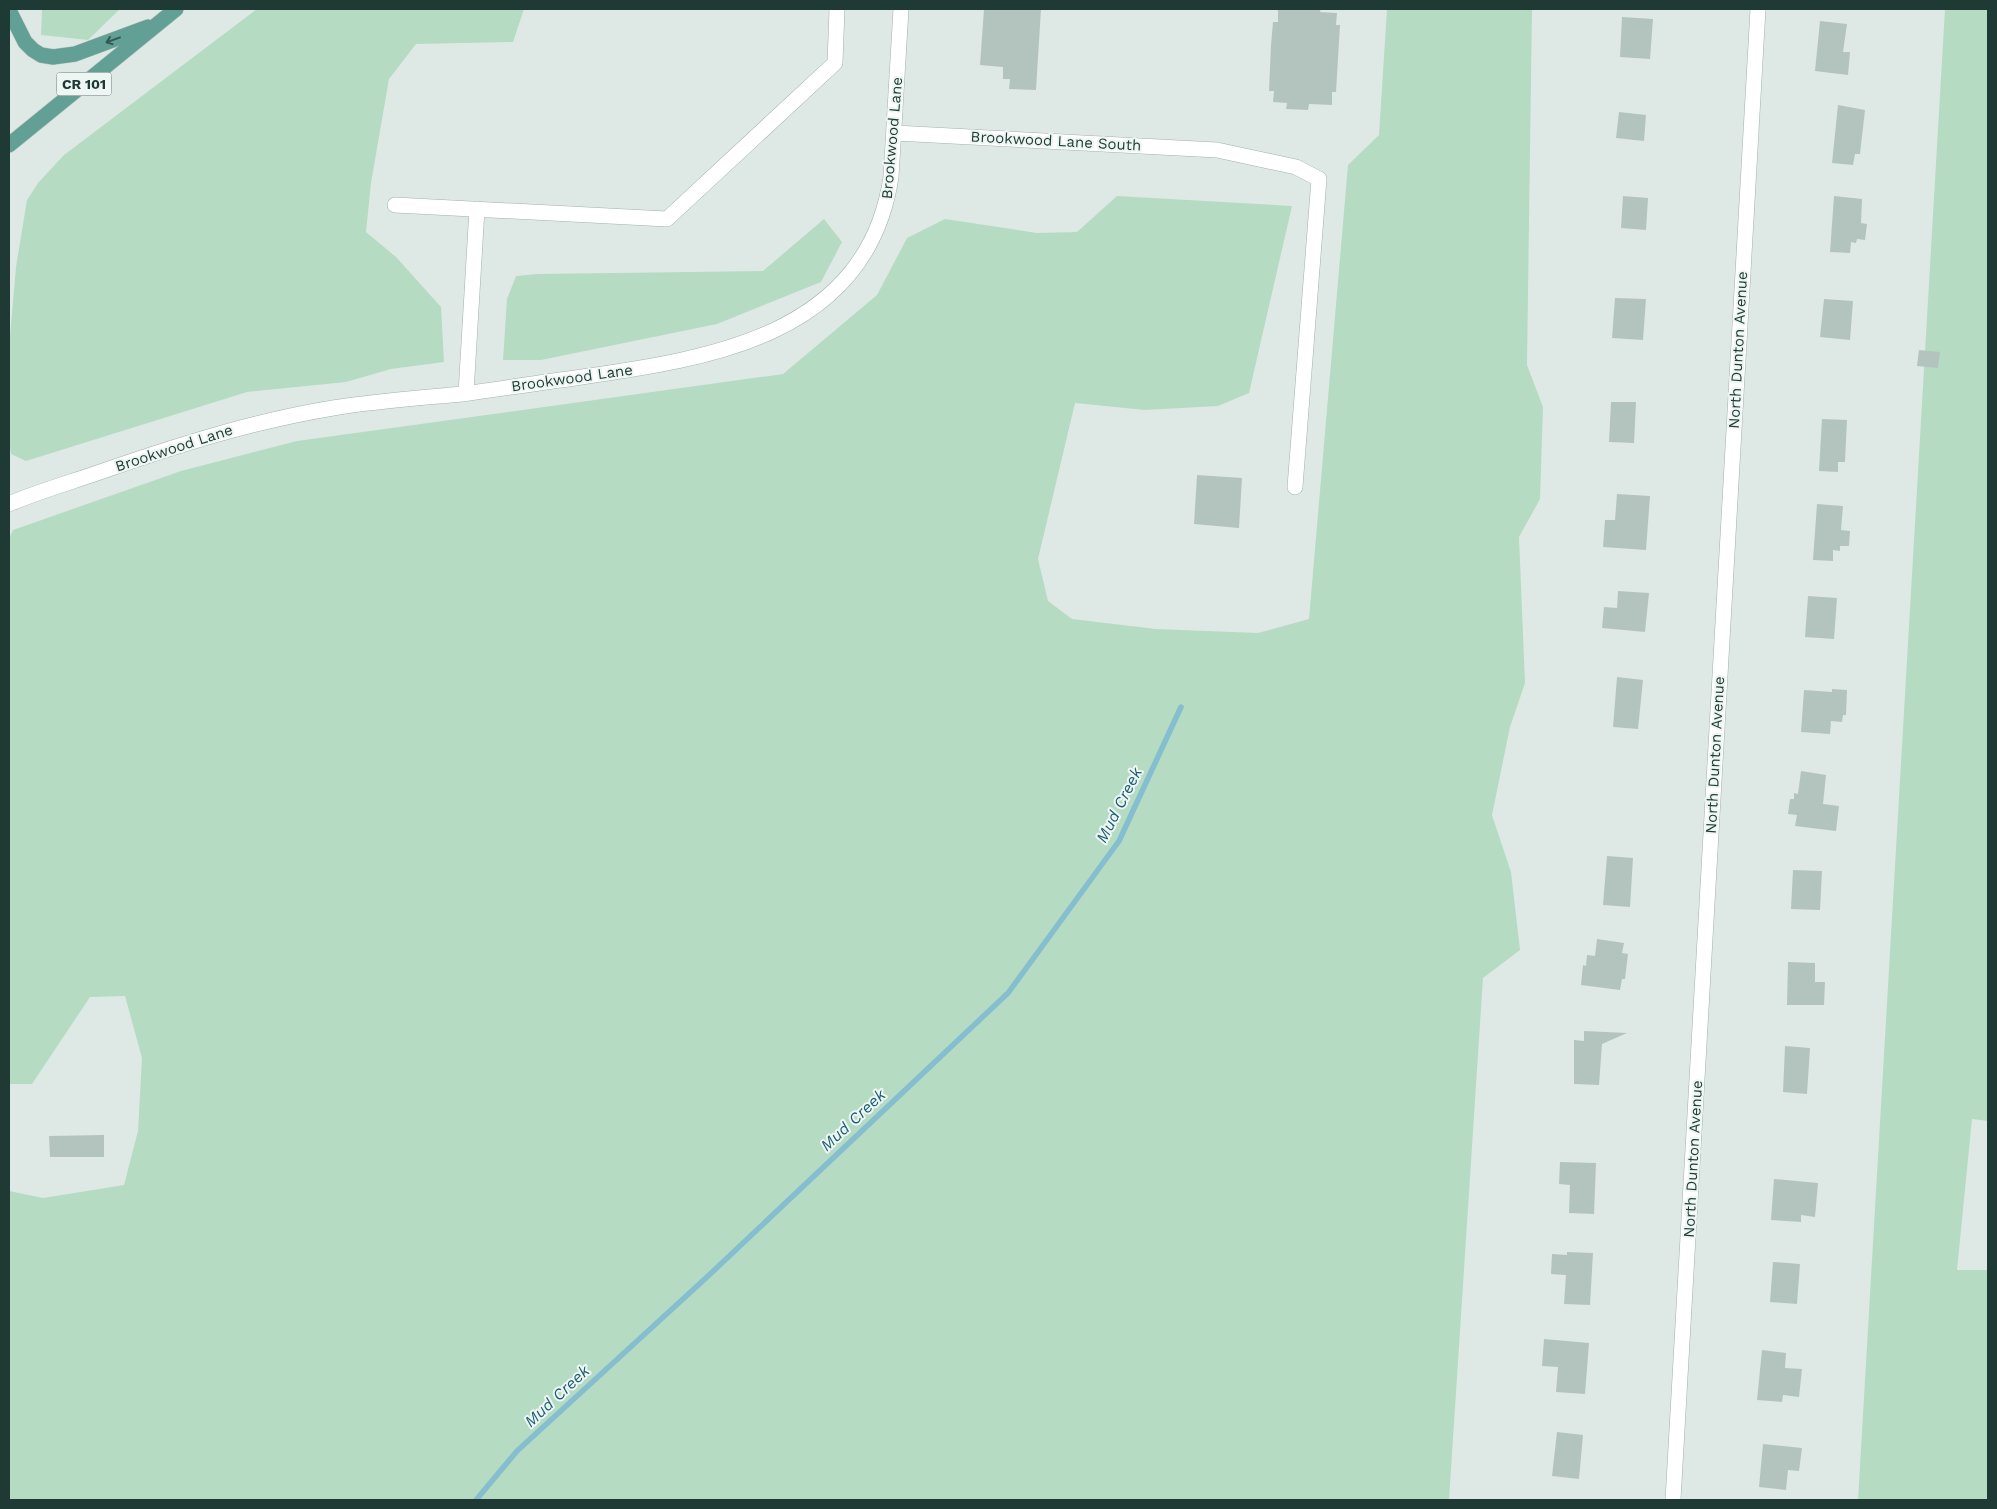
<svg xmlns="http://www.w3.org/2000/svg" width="1997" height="1509" font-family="'Work Sans',sans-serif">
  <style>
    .green { fill: #b6dbc3 }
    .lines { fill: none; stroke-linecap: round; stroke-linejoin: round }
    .stream { stroke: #85becf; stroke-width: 5.5 }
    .building { fill: #b3c4be }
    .minor-casing { stroke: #a1b1ac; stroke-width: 16 }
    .major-casing { stroke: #bcc4c2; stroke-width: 16 }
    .minor { stroke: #fff; stroke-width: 15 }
    .major { stroke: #629f94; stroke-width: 15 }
    .oneway { stroke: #335851 }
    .labels { text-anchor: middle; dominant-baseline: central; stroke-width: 4; stroke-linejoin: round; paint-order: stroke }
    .shield { fill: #eef6f3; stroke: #5d726d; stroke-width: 1 }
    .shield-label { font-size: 14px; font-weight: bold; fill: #1f3934 }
    .street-label { font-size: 15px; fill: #1f3934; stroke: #eef6f3 }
    .water-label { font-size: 16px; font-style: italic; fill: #1a5e73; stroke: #eef6f3 }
  </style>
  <rect width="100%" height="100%" fill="#dee9e5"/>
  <!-- green -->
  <path class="green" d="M 42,9 L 120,9 L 88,40 L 41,35 Z
    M 257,9 L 524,9 L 513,42 L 416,44 L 389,79 L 371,183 L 366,232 L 396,257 L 441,307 L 444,362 L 391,369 L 346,382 L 247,392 L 26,461 L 11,454 L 9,441 L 9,348 L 16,267 L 27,200 L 38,183 L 64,155 Z
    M 1387,9 L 1532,9 L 1527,365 L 1543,407 L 1540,499 L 1519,537 L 1525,683 L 1510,727 L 1492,815 L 1511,872 L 1520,950 L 1483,978 L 1449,1500 L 9,1500 L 9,1191 L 43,1198 L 124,1185 L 138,1131 L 142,1058 L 125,996 L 90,997 L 32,1084 L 9,1084 L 9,539 L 13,530 L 181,471 L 297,441 L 783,374 L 877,295 L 907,238 L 945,219 L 1037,233 L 1077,232 L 1117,196 L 1292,206 L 1249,393 L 1218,406 L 1145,410 L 1075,403 L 1038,559 L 1048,601 L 1072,619 L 1156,629 L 1258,633 L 1309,619 L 1348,165 L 1379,135 Z
    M 1945,9 L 1988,9 L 1988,1121 L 1972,1119 L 1957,1270 L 1988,1270 L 1988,1500 L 1858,1500 Z
    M 824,219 L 842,242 L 821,282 L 717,324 L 541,360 L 503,360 L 507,299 L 516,276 L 538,274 L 763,271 Z"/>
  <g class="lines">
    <!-- stream -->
    <path class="stream" d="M 476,1500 L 517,1451 L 707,1277 L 1008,993 L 1119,841 L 1181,707"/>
  </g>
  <!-- building -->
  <path class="building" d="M 984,9 L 1041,9 L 1036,90 L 1009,89 L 1010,79 L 1003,79 L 1003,67 L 980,65 Z
    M 1278,9 L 1321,9 L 1320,12 L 1337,13 L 1336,25 L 1340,25 L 1336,92 L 1332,92 L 1332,105 L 1309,104 L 1308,110 L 1286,109 L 1287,103 L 1273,102 L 1274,91 L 1269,91 L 1271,45 L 1273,22 L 1278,22 Z
    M 1622,17 L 1653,19 L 1650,59 L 1620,57 Z
    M 1820,21 L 1847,24 L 1843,52 L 1850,52 L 1848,75 L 1815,71 Z
    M 1838,105 L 1865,110 L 1860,154 L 1855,154 L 1853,165 L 1832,163 Z
    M 1619,112 L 1646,115 L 1644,141 L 1616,138 Z
    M 1623,196 L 1648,198 L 1646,230 L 1621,228 Z
    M 1834,196 L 1862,199 L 1861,223 L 1867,224 L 1865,240 L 1857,239 L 1856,243 L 1851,242 L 1850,253 L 1830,252 Z
    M 1615,298 L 1646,299 L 1643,340 L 1612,338 Z
    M 1824,299 L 1853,301 L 1850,340 L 1820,337 Z
    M 1919,350 L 1940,352 L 1938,368 L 1917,366 Z
    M 1611,402 L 1636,402 L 1634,443 L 1609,442 Z
    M 1822,419 L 1847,420 L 1845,462 L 1838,462 L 1838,472 L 1819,471 Z
    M 1197,475 L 1242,478 L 1239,528 L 1194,524 Z
    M 1617,494 L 1650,496 L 1646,550 L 1603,547 L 1605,520 L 1615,520 Z
    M 1817,504 L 1843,506 L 1841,530 L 1850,531 L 1849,546 L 1840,546 L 1840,551 L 1833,550 L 1833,561 L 1813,560 Z
    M 1618,591 L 1649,593 L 1645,632 L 1602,628 L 1604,607 L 1617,608 Z
    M 1808,596 L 1837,598 L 1834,639 L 1805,637 Z
    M 1617,677 L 1643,680 L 1638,729 L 1613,727 Z
    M 1832,689 L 1847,690 L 1846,715 L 1843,715 L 1842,722 L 1831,721 L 1830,734 L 1801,732 L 1804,690 L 1832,692 Z
    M 1801,771 L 1826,775 L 1823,804 L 1839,806 L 1836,831 L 1795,826 L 1797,815 L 1788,814 L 1790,799 L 1794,799 L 1794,793 L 1798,794 Z
    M 1607,856 L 1633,858 L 1630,907 L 1603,905 Z
    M 1793,870 L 1822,871 L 1820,910 L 1791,909 Z
    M 1597,939 L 1624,943 L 1622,953 L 1628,954 L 1625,979 L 1622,979 L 1620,990 L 1581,985 L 1583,965 L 1586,966 L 1587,955 L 1595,956 Z
    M 1788,962 L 1815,963 L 1815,982 L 1825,982 L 1824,1005 L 1787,1005 Z
    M 1584,1031 L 1627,1033 L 1602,1044 L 1599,1085 L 1574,1084 L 1574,1040 L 1584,1041 Z
    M 1785,1046 L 1810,1048 L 1807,1094 L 1783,1092 Z
    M 104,1135 L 104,1157 L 50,1157 L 49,1136 Z
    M 1560,1162 L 1596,1163 L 1594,1214 L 1569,1213 L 1570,1185 L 1559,1184 Z
    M 1774,1179 L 1818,1183 L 1815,1217 L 1801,1215 L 1801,1222 L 1771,1220 Z
    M 1567,1252 L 1593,1253 L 1590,1305 L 1564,1304 L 1566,1275 L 1551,1274 L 1552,1254 L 1567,1255 Z
    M 1773,1262 L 1800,1264 L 1797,1304 L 1770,1302 Z
    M 1544,1339 L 1589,1343 L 1585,1394 L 1556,1392 L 1558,1367 L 1542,1366 Z
    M 1762,1350 L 1786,1353 L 1785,1368 L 1802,1369 L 1799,1397 L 1783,1395 L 1782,1402 L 1757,1400 Z
    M 1557,1432 L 1583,1435 L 1579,1479 L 1552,1476 Z
    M 1763,1444 L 1802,1448 L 1799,1471 L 1788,1470 L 1786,1490 L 1759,1487 Z"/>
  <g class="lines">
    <defs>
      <path id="minor" d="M 895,133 L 1217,150 L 1296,167 L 1319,179 L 1295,487
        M 395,205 L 667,219 L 835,63 L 837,9
        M 466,393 L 477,209
        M 9,504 C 39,491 72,482 103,471 C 178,445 254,421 333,408 C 375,401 419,398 462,394 C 500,389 537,383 575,378 C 708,359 867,337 891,177 L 901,9
        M 1673,1500 L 1758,9"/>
      <path id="major" d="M 9,10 L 25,42 L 33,50 L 41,55 L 53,57 L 75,54 L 148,27
        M 9,145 L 176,9"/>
    </defs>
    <!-- minor casing -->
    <use href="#minor" class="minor-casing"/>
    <!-- major casing -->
    <use href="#major" class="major-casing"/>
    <!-- minor -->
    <use href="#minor" class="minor"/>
    <!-- major -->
    <use href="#major" class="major"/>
  </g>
  <!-- one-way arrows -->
  <defs><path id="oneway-shaft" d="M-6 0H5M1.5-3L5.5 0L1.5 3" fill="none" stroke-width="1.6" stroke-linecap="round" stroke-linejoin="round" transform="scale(1.25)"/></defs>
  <use class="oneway" href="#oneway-shaft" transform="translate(113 40) rotate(160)"/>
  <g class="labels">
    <!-- shield labels -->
    <rect class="shield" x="56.5" y="72.5" width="55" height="23" rx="4"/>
    <g class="shield-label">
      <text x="84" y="84">CR 101</text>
    </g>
    <!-- street labels -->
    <g class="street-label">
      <text transform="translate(892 138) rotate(-85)">Brookwood Lane</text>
      <text transform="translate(1056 141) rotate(3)">Brookwood Lane South</text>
      <text transform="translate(1738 350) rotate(-87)">North Dunton Avenue</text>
      <text transform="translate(572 378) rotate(-8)">Brookwood Lane</text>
      <text transform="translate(174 448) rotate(-18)">Brookwood Lane</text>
      <text transform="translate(1715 755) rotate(-87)">North Dunton Avenue</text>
      <text transform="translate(1693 1159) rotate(-87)">North Dunton Avenue</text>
    </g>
    <!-- water labels -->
    <g class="water-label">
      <text transform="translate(1119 805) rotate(-63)">Mud Creek</text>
      <text transform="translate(853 1120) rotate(-43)">Mud Creek</text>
      <text transform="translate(557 1396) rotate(-43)">Mud Creek</text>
    </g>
  </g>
  <!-- border -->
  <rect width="1997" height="1509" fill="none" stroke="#1f3934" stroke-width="20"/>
</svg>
